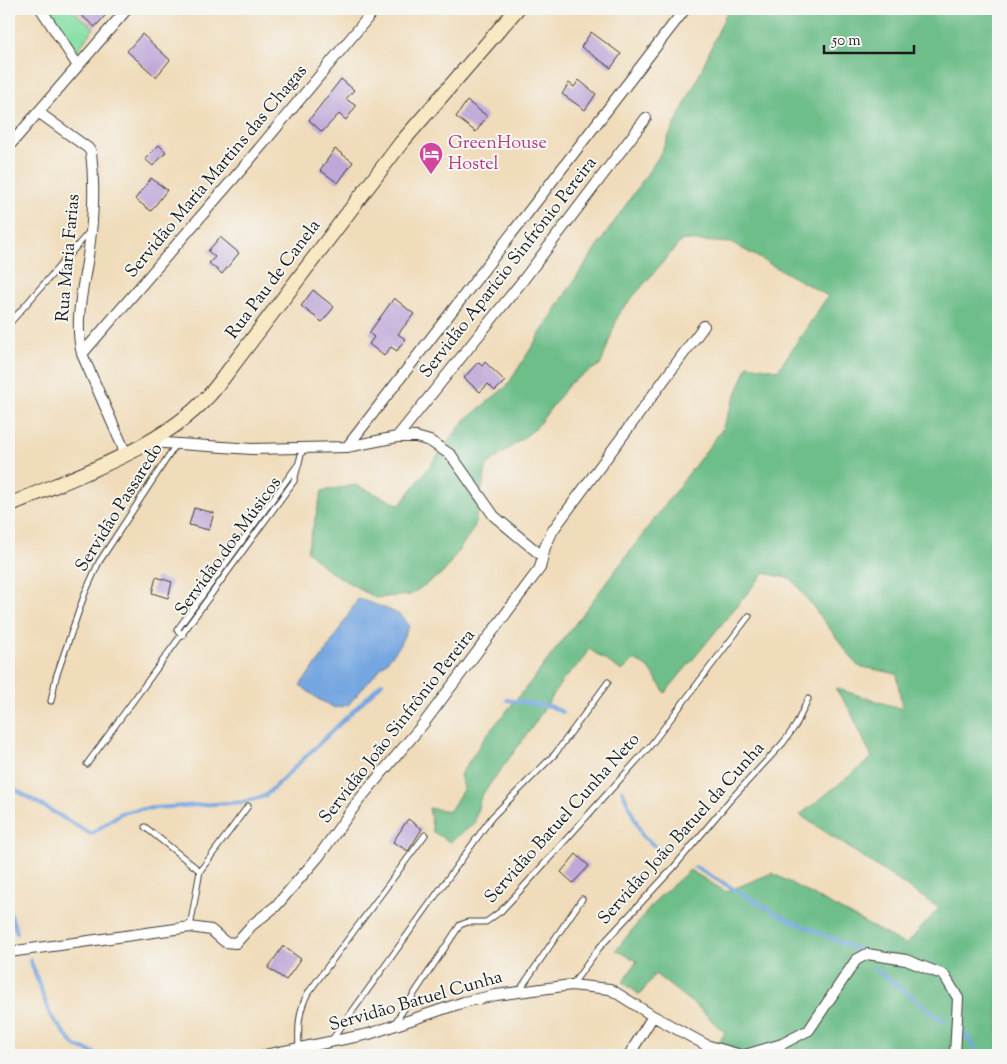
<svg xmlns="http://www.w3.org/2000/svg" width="1007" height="1064" font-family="'Sorts Mill Goudy',serif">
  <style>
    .green { fill: #88e0a5; stroke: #527e60 }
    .forest { fill: #6ebe8a; stroke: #456d53 }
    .water { fill: #75a6e0; stroke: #48617e }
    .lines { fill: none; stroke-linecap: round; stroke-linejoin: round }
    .stream { stroke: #75a6e0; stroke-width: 4 }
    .building { fill: #bfa8d8 }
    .lane-casing { stroke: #3c3934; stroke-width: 7 }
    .street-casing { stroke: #3c3934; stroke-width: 12 }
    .secondary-casing { stroke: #3c3934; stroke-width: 16 }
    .lane { stroke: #fff; stroke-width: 5 }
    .street { stroke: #fff; stroke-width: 10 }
    .secondary { stroke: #f8e8c3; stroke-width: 14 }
    .labels { text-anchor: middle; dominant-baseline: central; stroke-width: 4; stroke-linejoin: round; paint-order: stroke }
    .hotel-label { font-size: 18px; fill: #b23c85; stroke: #f6f6f2; text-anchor: start }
    .street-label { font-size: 18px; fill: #1c1c1c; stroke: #f6f6f2 }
  </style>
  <rect width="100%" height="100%" fill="#f6f6f2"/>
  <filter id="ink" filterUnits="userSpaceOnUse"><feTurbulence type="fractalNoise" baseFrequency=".02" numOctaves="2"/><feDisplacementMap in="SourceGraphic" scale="10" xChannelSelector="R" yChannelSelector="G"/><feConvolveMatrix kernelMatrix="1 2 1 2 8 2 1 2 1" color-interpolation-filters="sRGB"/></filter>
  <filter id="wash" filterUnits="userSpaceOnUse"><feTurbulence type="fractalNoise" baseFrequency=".0096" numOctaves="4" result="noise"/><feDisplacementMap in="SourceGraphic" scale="20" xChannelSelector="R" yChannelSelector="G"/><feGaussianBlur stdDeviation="1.12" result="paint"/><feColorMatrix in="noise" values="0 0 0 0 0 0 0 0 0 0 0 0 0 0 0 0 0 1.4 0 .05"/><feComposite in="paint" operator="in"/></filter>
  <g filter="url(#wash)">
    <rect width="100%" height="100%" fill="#f0dcba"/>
    <!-- green -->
    <path class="green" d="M 49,9 L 70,9 L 94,28 L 76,52 Z"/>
    <!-- forest -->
    <path class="forest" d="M 728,9 L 998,9 L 998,1055 L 710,1055 L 725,1033 L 700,1009 L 655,974 L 640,995 L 623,982 L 637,961 L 616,950 L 658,898 L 690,870 L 726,892 L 772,873 L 906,945 L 939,908 L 800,815 L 872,758 L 850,710 L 835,688 L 902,709 L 897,674 L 858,666 L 792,579 L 764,573 L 665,693 L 649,668 L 634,660 L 622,671 L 589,649 L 580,663 L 562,681 L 531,729 L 481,796 L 474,824 L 450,842 L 433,832 L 429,808 L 450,811 L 464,788 L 460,775 L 485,737 L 534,678 L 721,431 L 748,365 L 778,370 L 828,296 L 732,243 L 682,240 L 619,313 L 601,364 L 570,383 L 535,429 L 487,465 L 474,528 L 444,572 L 410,595 L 375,598 L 329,571 L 307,551 L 322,491 L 356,485 L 400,505 L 465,420 L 507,386 L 573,282 L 658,158 L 696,82 Z"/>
    <!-- water -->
    <path class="water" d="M 358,599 C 364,600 397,612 401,616 C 404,618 407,623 409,626 L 397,650 L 348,705 L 335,708 L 318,699 L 300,685 L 323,656 Z"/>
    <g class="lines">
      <!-- stream -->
      <path class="stream" d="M 507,700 L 550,706 L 562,712
        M 9,786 L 91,834 L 121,813 L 140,809 L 243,802 L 265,796 L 382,683
        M 622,790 L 643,837 L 663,852
        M 695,867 L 783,917 L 861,951
        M 9,910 L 17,933
        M 30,959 L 50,1015 L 75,1046 L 100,1055
        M 874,968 L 945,1022
        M 963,1032 L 981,1055"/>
    </g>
    <g id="blocks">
      <!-- building -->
      <path class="building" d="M 74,9 L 111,9 L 95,27 Z
        M 591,32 L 621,54 L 611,68 L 581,47 Z
        M 142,34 L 170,60 L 156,77 L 127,51 Z
        M 341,79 L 354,90 L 346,99 L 356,106 L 346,120 L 339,114 L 322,132 L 309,120 Z
        M 579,80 L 596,94 L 585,110 L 562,94 L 569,83 L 574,87 Z
        M 467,101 L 487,116 L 476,132 L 456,117 Z
        M 159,145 L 166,152 L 153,166 L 145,159 Z
        M 335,149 L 353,162 L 338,183 L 320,170 Z
        M 151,178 L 167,190 L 151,211 L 135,199 Z
        M 220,237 L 239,253 L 222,274 L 209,263 L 215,257 L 208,251 Z
        M 313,290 L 334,307 L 322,322 L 301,306 Z
        M 394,298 L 414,314 L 398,334 L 405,339 L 397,351 L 391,347 L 384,356 L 369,344 L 374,337 L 369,333 Z
        M 478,362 L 482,366 L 485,362 L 505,381 L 495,391 L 488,384 L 480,392 L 464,378 Z
        M 194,508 L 214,513 L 209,530 L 189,525 Z
        M 156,577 L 172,582 L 168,598 L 152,593 Z
        M 408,819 L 422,829 L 408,851 L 393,842 Z
        M 576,854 L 589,866 L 573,883 L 561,872 Z
        M 283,946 L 301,959 L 286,980 L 268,968 Z"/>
    </g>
  </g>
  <g filter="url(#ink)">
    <use href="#blocks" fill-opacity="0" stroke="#3c3934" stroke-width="1"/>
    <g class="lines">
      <defs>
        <path id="lane" d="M 9,324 L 90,231
          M 183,635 L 177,630 L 299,463
          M 51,701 L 56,677 L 85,593 L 99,562 L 177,443
          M 87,764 L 294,481 L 303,447
          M 145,827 L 200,871
          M 190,927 L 200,871 L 248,806
          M 572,985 L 599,948 L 674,867 L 731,799 L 783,743 L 796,725 L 808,699
          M 519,991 L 582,899
          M 394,1024 L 460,925 L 468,922 L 486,922 L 501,911 L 527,883 L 650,746 L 749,616
          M 331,1041 L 492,817 L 555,754 L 608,682
          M 299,1049 C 298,1029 298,1011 308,993 L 425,835"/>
        <path id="street" d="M 41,9 L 78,66
          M 9,10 L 9,9
          M 38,112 L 88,148 L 91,152 C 95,185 93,223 88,256 C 83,289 74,321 82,354 L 126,454
          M 9,146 L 127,9
          M 82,354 L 247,163 L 375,9
          M 397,437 L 524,279 L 646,118
          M 150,442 L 252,449 L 347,447 L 397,437 L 416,437 L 430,441 L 451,455 L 494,516 L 542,556
          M 347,447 L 685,9
          M 9,952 L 190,927 L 211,930 L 225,942 L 236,943 L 252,925 L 276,906 L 319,856 L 359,800 L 424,723 L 540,568 L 545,547 L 553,530 L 704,326
          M 265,1055 L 369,1034 L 464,1002 L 496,995 L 571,985 L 610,989 L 653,1016 L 706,1045 L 741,1055
          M 629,1055 L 653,1016
          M 745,1055 L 782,1044 L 809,1030 L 856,960 L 867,954 L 906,960 L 944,975 L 958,998 L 955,1055"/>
        <path id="secondary" d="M 9,505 C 79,474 169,447 217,386 L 401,143 L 517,9"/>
      </defs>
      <!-- lane casing -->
      <use href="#lane" class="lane-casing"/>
      <!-- street casing -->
      <use href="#street" class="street-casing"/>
      <!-- secondary casing -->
      <use href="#secondary" class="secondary-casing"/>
      <!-- lane -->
      <use href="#lane" class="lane"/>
      <!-- street -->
      <use href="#street" class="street"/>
      <!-- secondary -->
      <use href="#secondary" class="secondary"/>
    </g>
  </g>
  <!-- icons -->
  <defs>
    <symbol id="hotel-pin" viewBox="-11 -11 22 30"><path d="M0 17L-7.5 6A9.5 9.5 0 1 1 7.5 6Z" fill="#d1479c" stroke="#f6f6f2"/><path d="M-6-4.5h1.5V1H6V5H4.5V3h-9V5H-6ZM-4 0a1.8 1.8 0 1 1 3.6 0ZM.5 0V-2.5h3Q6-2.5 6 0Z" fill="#fff"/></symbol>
  </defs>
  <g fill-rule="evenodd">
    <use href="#hotel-pin" x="417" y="140" width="28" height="38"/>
  </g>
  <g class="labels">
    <!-- hotel labels -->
    <g class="hotel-label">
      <text x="448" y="144">GreenHouse<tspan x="448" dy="21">Hostel</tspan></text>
    </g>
    <!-- street labels -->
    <g class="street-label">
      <text transform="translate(217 172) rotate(-50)">Servidão Maria Martins das Chagas</text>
      <text transform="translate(69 258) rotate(-85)">Rua Maria Farias</text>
      <text transform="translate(509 268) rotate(-52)">Servidão Aparício Sinfrônio Pereira</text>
      <text transform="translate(274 280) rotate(-53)">Rua Pau de Canela</text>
      <text transform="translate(120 508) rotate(-58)">Servidão Passaredo</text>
      <text transform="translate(229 547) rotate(-54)">Servidão dos Músicos</text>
      <text transform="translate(398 727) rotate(-52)">Servidão João Sinfrônio Pereira</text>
      <text transform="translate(563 819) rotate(-48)">Servidão Batuel Cunha Neto</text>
      <text transform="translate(682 834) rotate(-48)">Servidão João Batuel da Cunha</text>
      <text transform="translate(416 1002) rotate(-16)">Servidão Batuel Cunha</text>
    </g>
  </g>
  <!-- margin -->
  <rect width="1007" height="1064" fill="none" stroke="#f6f6f2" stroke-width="30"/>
  <!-- scale -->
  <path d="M824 45v8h90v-8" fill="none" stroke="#1c1c1c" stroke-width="2.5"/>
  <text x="832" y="45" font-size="15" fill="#1c1c1c" stroke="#f6f6f2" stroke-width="4" paint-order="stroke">50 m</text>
</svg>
